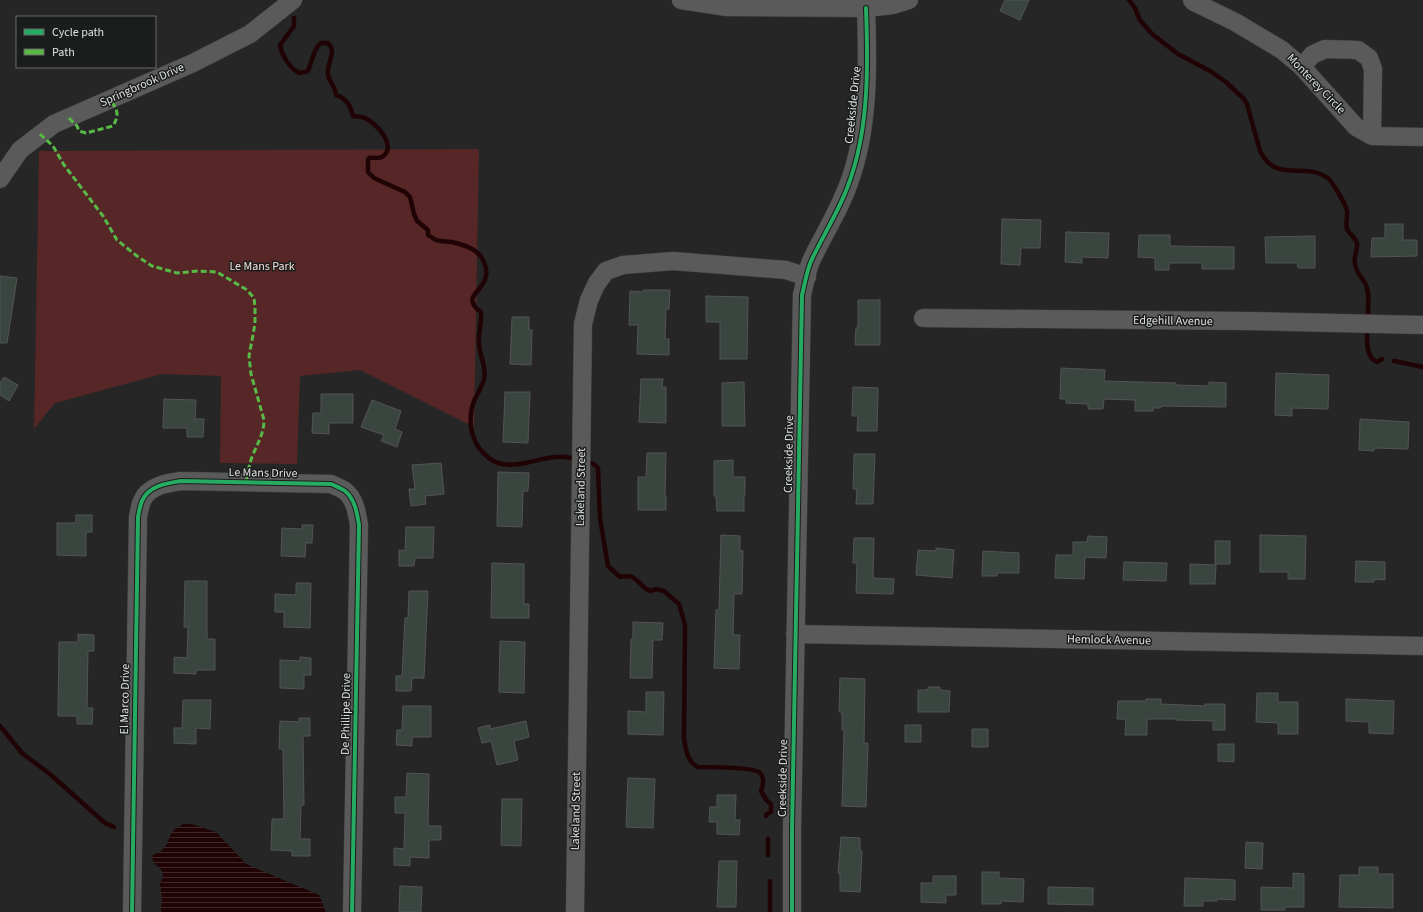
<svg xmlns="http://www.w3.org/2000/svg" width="1423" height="912" font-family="'Source Sans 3',sans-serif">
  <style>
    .green { fill: #562726 }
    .water { fill: url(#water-rules) }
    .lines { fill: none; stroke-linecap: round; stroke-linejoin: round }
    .stream { stroke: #200405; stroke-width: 4.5 }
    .building { fill: #3b4540; stroke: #535453 }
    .minor-casing { stroke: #404140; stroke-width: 19 }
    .minor { stroke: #595a59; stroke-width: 18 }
    .quiet { stroke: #58b947; stroke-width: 3; stroke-dasharray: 6 3; stroke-linecap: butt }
    .cycleway-casing { stroke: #1a1d1b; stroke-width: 6 }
    .cycleway { stroke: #26ab63; stroke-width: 4 }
    .labels { text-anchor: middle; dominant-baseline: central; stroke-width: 3; stroke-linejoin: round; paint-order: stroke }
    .street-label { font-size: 12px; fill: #dfe1e0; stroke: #1a1d1b }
    .park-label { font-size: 12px; fill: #f5dedc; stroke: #1a1d1b }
  </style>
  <defs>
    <pattern id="water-rules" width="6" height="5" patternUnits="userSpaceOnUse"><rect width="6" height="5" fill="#200405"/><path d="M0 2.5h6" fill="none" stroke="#402829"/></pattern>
  </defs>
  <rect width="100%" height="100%" fill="#252625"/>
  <!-- green -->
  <path class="green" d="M 479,149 L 474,427 L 360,370 L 300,376 L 297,464 L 220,463 L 221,376 L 162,374 L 55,403 L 34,429 L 39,151 Z"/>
  <!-- water -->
  <path class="water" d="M 183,824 L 192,824 L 216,832 L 246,864 L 319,895 L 326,912 L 161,912 L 162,897 L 160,884 L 163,877 L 162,871 L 154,863 L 152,858 L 153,855 L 161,851 L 167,844 L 171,834 L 174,830 Z"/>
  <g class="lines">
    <!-- stream -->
    <path class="stream" d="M 1129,0 L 1135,8 L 1140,20 L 1152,34 L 1178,54 L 1210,71 L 1226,82 L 1244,99 L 1247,104 L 1260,151 C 1277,185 1305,160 1329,179 C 1332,182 1347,206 1347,211 C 1348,217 1345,222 1347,229 C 1349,234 1355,237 1357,243 C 1358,251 1353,257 1355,264 C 1356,271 1361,277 1365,283 C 1370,292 1368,303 1368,313
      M 294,18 L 294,26 L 280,45 C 282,56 289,67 299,73 L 308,71 L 315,51 L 318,46 L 321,43 L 328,43 C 338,53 326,62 328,74 C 329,82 336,87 336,95 C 346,98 351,107 353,116 C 356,117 359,116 362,117 C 374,120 399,146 382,157 C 378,159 373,157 369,158 L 368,160 L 368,172 L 374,178 L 405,192 L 410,197 L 414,214 L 417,221 L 428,230 L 428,235 C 431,237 434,239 436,240 C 441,242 447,241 452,242 C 464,245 479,249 484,262 C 494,286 468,292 473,303 C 474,306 478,310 481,312 C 482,323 478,333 479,343 C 479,356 487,365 484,379 C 482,387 477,394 474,401 C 468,417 470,435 479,448 C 484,454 490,461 498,463 C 523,470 546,452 571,458
      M 1367,335 C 1367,344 1367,358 1377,362 L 1382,359
      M 1394,361 L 1423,367
      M 591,463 L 595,465 L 598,468 L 600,518 L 608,566 L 620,577 C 639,573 636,585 650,591 L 656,589 L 664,591 L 679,604 L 685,625 L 684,739 C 686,749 687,762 698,767 C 708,767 754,767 760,773 C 765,779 763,785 761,791 L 767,801 L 771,804 L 771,812 L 767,814 L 766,816
      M 0,726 L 22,753 L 51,775 L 105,823 L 114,827
      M 768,839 L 768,855
      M 770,881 L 770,912"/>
  </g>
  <!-- building -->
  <path class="building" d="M 1005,0 L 1029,0 L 1020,20 L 1000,11 Z
    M 1002,219 L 1041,220 L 1040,248 L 1021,248 L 1020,265 L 1001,264 Z
    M 1385,224 L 1403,224 L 1403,240 L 1417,240 L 1417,256 L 1371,257 L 1372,238 L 1385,238 Z
    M 1066,232 L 1109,233 L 1108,258 L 1082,257 L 1082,263 L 1065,262 Z
    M 1139,235 L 1170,235 L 1170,246 L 1234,247 L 1234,269 L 1202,269 L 1202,263 L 1169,263 L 1169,270 L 1155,270 L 1155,258 L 1138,257 Z
    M 1315,236 L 1315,268 L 1298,268 L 1297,263 L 1266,263 L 1265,237 Z
    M 0,276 L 17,278 L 7,343 L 0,343 Z
    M 643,290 L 670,290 L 669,309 L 666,309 L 665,339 L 669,339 L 669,355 L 637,354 L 638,325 L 629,325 L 630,291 L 643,292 Z
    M 706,296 L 748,297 L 747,359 L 720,359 L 720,322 L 706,322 Z
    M 858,300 L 880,300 L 880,345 L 855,345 L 856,328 L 858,328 Z
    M 512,317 L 529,317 L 529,330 L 532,330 L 531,365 L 510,364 Z
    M 1061,368 L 1105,370 L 1104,381 L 1176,383 L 1176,385 L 1209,386 L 1209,382 L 1226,383 L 1226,407 L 1161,406 L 1161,408 L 1153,408 L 1153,411 L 1135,411 L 1135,400 L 1104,399 L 1103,409 L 1088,409 L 1088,404 L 1066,403 L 1066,399 L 1060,399 Z
    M 1276,373 L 1329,375 L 1328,409 L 1292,408 L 1292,416 L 1275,415 Z
    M 4,377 L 18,385 L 9,401 L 0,395 L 0,383 Z
    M 641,379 L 663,379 L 662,387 L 666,387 L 666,423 L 639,422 Z
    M 744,382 L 745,426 L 722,426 L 722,383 Z
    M 853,387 L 878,388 L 877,431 L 857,431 L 858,416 L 852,416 Z
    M 505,392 L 530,392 L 528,443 L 503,442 Z
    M 321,394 L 353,394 L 353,423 L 329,423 L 329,434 L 312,433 L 313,413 L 321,413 Z
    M 164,399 L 196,400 L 195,419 L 204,419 L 203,437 L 187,437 L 187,428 L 163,428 Z
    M 372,400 L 401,411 L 395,429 L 402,432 L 397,447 L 381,441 L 384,435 L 361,427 Z
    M 1360,419 L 1409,422 L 1408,449 L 1374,448 L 1374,451 L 1359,450 Z
    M 647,453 L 666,453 L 665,495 L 666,496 L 666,510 L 638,510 L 638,477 L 646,477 Z
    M 854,454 L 875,454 L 873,504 L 856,504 L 857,489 L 853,489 Z
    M 733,460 L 733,477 L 745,477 L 745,495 L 744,495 L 744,511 L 717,511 L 716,496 L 714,496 L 714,461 Z
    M 441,463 L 444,494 L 425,496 L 426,504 L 411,506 L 409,489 L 415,489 L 412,465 Z
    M 498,472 L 529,473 L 528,491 L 523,491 L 522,527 L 497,526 Z
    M 76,515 L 92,515 L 92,532 L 86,532 L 86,556 L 57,555 L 57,523 L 76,523 Z
    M 302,525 L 313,525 L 312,543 L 306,543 L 305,557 L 281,556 L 282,528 L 302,529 Z
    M 406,527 L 434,527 L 433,558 L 415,558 L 414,566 L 399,566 L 399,550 L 405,551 Z
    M 721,535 L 740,536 L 740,550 L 743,551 L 742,594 L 734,594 L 733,635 L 740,635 L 739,669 L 714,668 L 716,610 L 719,610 Z
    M 1260,535 L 1306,536 L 1305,579 L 1288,579 L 1288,572 L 1260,572 Z
    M 1088,536 L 1107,537 L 1106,558 L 1085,557 L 1084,579 L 1055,578 L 1056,555 L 1073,555 L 1073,542 L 1087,542 Z
    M 854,538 L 874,538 L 873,578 L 894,579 L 893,594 L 856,593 L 857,563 L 853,563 Z
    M 1215,541 L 1230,541 L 1230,564 L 1215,564 Z
    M 936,548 L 954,550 L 952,578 L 916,575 L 918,550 L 936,551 Z
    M 983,551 L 1019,553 L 1019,573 L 997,573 L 997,576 L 982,576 Z
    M 1356,561 L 1385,562 L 1385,580 L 1374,579 L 1374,582 L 1355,582 Z
    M 1124,562 L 1167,563 L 1166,581 L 1123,580 Z
    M 492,563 L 524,564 L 524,604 L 529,604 L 529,618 L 491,618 Z
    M 1190,564 L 1216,565 L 1215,584 L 1190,584 Z
    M 185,581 L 207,581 L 207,639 L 215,639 L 215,670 L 196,670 L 196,674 L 174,673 L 174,657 L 187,658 L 188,627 L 184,627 Z
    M 296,583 L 311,583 L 310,628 L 284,627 L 284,612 L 275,612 L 275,594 L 296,595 Z
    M 409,591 L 428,591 L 424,678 L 412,678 L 411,691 L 396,691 L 396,676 L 402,676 L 405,618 L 408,618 Z
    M 633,622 L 663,623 L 662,640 L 653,640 L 652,678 L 630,678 L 631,639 L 633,639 Z
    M 78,634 L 94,635 L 94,651 L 88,651 L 87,708 L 93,708 L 92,724 L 77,724 L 77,716 L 58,716 L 59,642 L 78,642 Z
    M 500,641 L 525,642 L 524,693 L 499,692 Z
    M 300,657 L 311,658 L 311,675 L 304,675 L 304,689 L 280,688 L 280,660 L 300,661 Z
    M 840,678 L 865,679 L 864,743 L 868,743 L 866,807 L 842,806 L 844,730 L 842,730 L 842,712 L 839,712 Z
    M 928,687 L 940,687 L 940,690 L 950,691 L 949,712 L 918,712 L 918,690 L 928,690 Z
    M 646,692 L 664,692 L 663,735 L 628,734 L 628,711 L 646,712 Z
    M 1257,693 L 1278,693 L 1278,702 L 1298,702 L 1298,734 L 1278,734 L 1278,723 L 1256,722 Z
    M 1146,699 L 1161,699 L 1161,704 L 1205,706 L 1205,704 L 1225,704 L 1225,730 L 1213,730 L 1213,721 L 1176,720 L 1176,719 L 1147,719 L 1147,735 L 1125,735 L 1126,719 L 1117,719 L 1118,701 L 1146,701 Z
    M 1346,699 L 1394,701 L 1393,734 L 1369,733 L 1369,722 L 1346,721 Z
    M 183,700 L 211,700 L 210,729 L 196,728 L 196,744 L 174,743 L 174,728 L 182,728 Z
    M 403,706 L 431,706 L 431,737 L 412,737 L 412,746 L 396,745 L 397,730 L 402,730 Z
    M 299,718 L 310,718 L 310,736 L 303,736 L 304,805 L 301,805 L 300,839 L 310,839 L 310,856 L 292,856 L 292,851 L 271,850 L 272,819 L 284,819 L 283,749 L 279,749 L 280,721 L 299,722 Z
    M 526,721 L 529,737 L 514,741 L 518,760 L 497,765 L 491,741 L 482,743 L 478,728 L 490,725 L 490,729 Z
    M 905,725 L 921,725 L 921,742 L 905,742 Z
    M 972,729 L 988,729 L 988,747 L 972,747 Z
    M 1218,744 L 1234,744 L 1234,762 L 1218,761 Z
    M 407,773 L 429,774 L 428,826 L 441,826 L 441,840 L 429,840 L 429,858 L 410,857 L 410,866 L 394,865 L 394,848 L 404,849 L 405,813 L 395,813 L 395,797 L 406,797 Z
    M 628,778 L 655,779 L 653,828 L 626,827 Z
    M 717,795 L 736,795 L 735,820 L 740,820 L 739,835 L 717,834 L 717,822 L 709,822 L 710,807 L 717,807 Z
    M 502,799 L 522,799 L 521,846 L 501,845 Z
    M 841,837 L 860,838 L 860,850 L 862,851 L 860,892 L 840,891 L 840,874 L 838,873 Z
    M 1246,842 L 1263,843 L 1262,869 L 1245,868 Z
    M 719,861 L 737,861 L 736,907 L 717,907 Z
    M 1359,867 L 1378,867 L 1378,874 L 1393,874 L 1393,908 L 1339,907 L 1340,875 L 1359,875 Z
    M 982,872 L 999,872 L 999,878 L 1024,879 L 1023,902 L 1001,901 L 1001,904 L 982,904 Z
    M 1293,873 L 1304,874 L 1304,907 L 1285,907 L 1285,910 L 1261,910 L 1261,887 L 1293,888 Z
    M 933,876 L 956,876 L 956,895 L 946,895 L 946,903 L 921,902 L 921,883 L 933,883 Z
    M 1185,878 L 1235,880 L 1235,900 L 1217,899 L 1217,901 L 1203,901 L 1203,906 L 1184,906 Z
    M 400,886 L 422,887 L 421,912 L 399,912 Z
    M 1048,887 L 1093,888 L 1093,905 L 1048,904 Z"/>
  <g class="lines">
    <defs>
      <path id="minor" d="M 681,0 L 727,7 L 866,8 L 893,5 L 909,0
        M 1192,0 L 1194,2 L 1235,22 L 1282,50 L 1302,67 L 1356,127 L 1372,136 L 1423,137
        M 1302,67 L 1312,55 L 1325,49 L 1358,50 L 1369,58 L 1373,69 L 1372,136
        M 0,179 L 20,150 L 54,124 L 193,63 L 250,34 L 293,0
        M 923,318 L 1245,321 L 1423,325
        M 795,634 L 1423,646
        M 132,912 L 138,517 C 139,512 140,505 142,501 C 148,486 167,483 181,481 L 331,484 C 335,486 341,488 345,491 C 355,499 357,513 359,525 L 352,912
        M 575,912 L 583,324 L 589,300 L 597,283 L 606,271 L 623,265 L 673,261 L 786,270 L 807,277
        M 792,912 L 792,829 L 802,295 C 805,283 807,268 813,257 C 826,230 843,204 852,174 C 869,122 868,62 866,8"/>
    </defs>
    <!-- minor casing -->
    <use href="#minor" class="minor-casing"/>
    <!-- minor -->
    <use href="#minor" class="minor"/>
    <!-- quiet -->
    <path class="quiet" d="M 69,118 L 77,126 L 79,131 L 86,133 L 113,126 C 120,114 117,110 110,99
      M 40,134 L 53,146 L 64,165 L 103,216 L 117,240 L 137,256 L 152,266 L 177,273 L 198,271 L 217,272 L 247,290 L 254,298 L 255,307 L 255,324 L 249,356 L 251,374 L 264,420 C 264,434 257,444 252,457 C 249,465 248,473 246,482"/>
    <defs>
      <path id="cycleway" d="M 132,912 L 138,517 C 139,512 140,505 142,501 C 148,486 167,483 181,481 L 331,484 C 335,486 341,488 345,491 C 355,499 357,513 359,525 L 352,912
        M 792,912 L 792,829 L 802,295 C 805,283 807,268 813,257 C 826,230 843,204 852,174 C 869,122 868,62 866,8"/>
    </defs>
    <!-- cycleway casing -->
    <use href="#cycleway" class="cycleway-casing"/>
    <!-- cycleway -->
    <use href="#cycleway" class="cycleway"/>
  </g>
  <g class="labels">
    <!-- street labels -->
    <g class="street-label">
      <text transform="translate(1316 84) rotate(46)">Monterey Circle</text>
      <text transform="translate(142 85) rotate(-24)">Springbrook Drive</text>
      <text transform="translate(853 105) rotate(-84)">Creekside Drive</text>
      <text transform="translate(1173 321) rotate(1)">Edgehill Avenue</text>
      <text transform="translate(789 454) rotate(-89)">Creekside Drive</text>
      <text transform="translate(263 473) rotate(1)">Le Mans Drive</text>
      <text transform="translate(581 487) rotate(-89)">Lakeland Street</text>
      <text transform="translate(1109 640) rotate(1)">Hemlock Avenue</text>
      <text transform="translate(125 699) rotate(-89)">El Marco Drive</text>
      <text transform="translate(346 714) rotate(-89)">De Phillipe Drive</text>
      <text transform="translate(783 778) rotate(-89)">Creekside Drive</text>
      <text transform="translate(576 811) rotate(-89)">Lakeland Street</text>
    </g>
    <!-- park labels -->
    <g class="park-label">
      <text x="262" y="266">Le Mans Park</text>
    </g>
  </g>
  <!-- legend -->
  <rect x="16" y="16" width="140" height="52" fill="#1a1d1b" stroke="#696b6a"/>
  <rect x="24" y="29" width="20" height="6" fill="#26ab63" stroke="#696b6a"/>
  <text x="52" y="36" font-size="12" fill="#dfe1e0">Cycle path</text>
  <rect x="24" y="49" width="20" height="6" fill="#58b947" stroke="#696b6a"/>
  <text x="52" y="56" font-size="12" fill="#dfe1e0">Path</text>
</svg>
